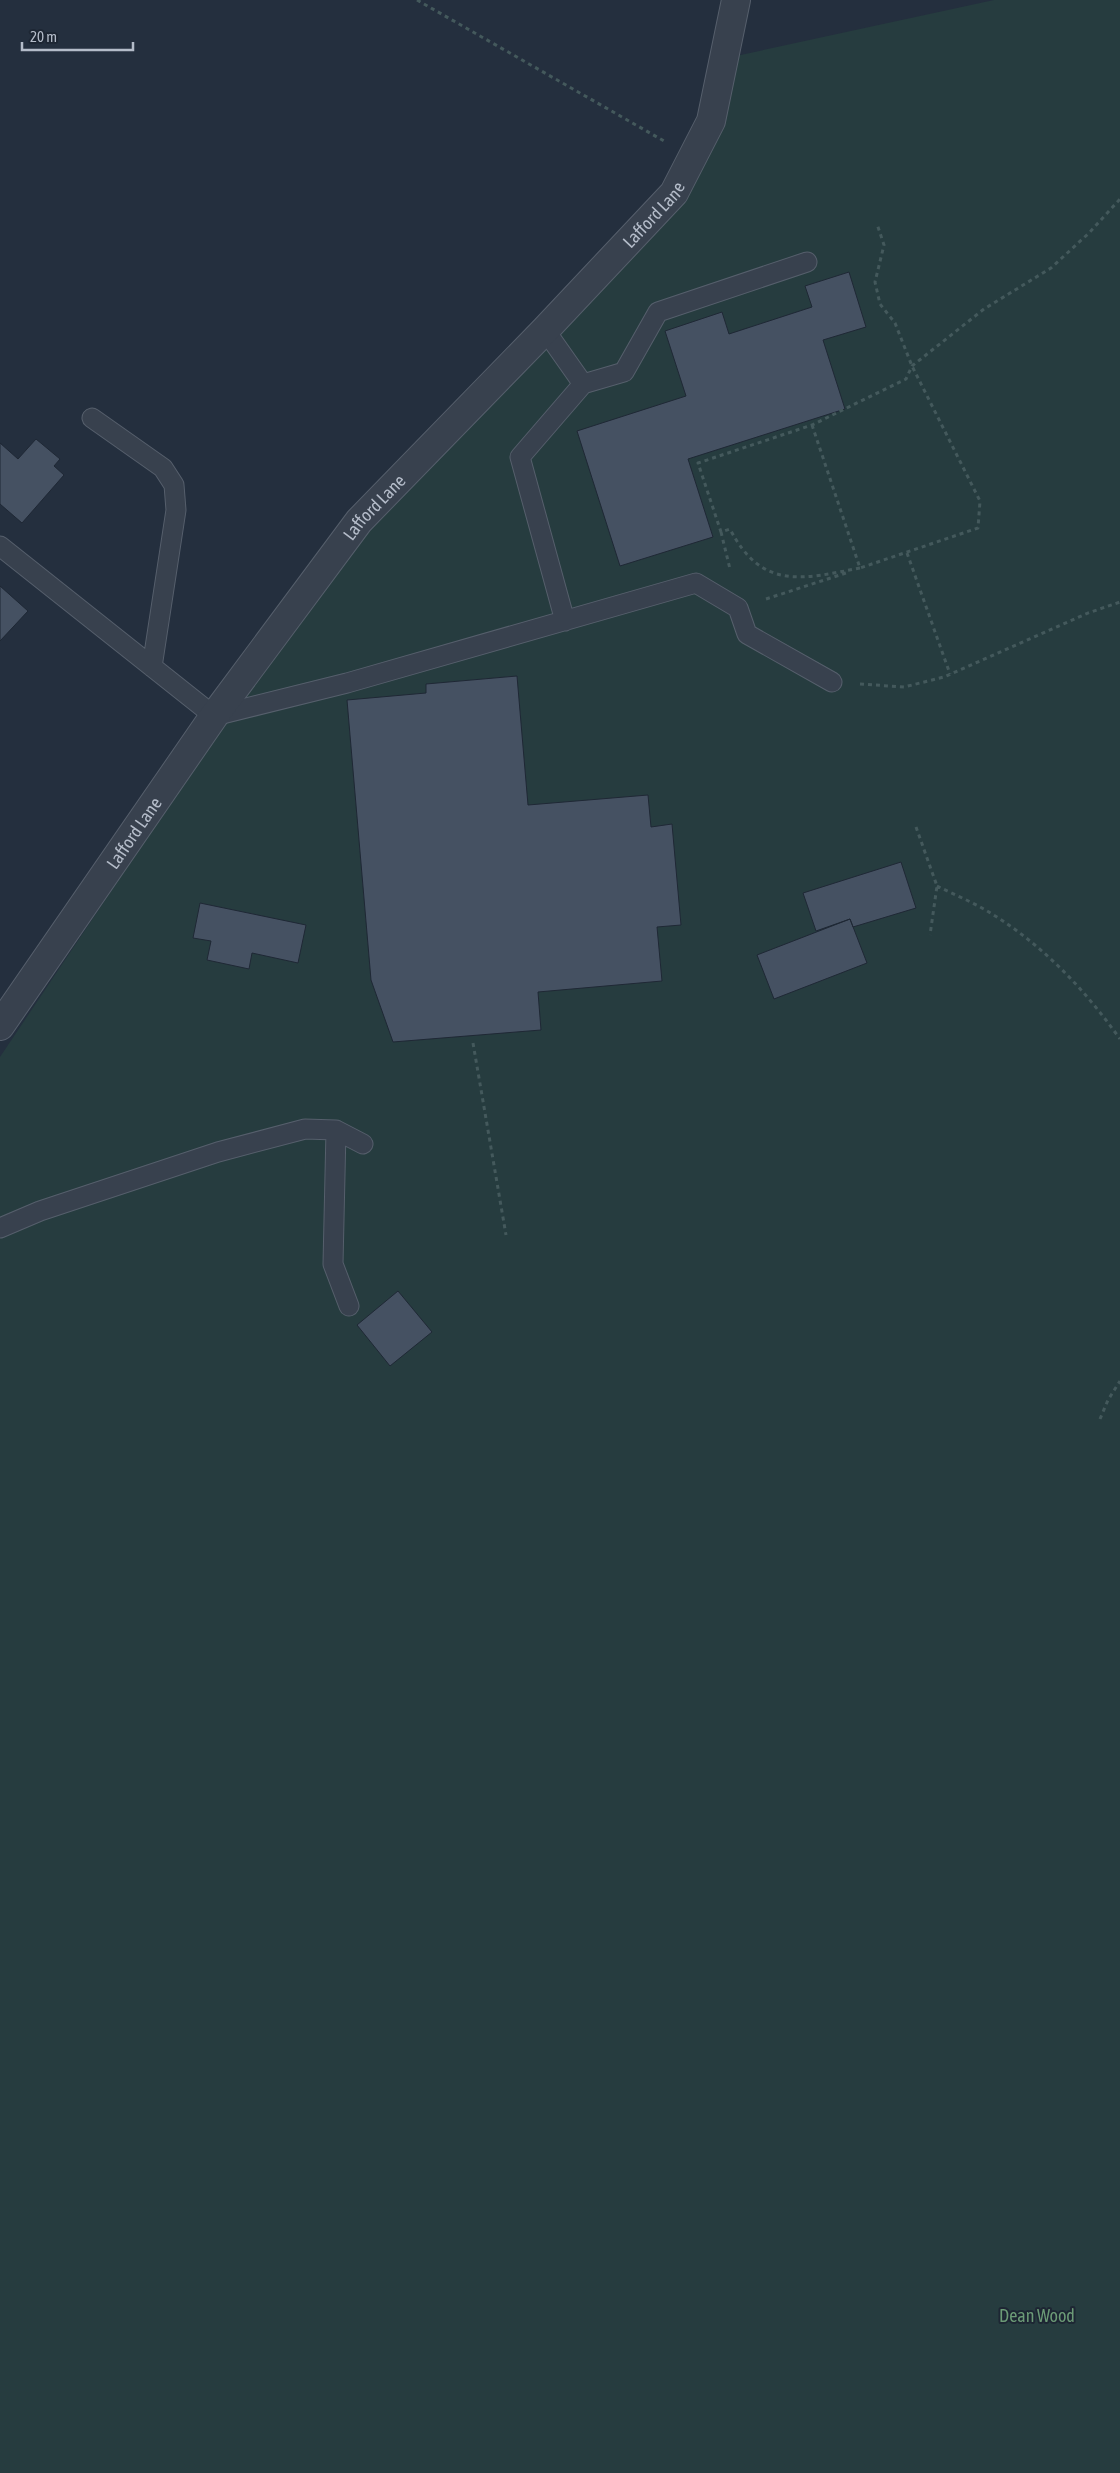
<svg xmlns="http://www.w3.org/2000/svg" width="1120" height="2473" font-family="'Asap Condensed',sans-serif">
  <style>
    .green { fill: #263c3f }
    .building { fill: #455162; stroke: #1f2835 }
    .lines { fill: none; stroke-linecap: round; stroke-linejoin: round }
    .service-casing { stroke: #565f6c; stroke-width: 21 }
    .minor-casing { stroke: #565f6c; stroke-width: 30 }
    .path { stroke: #44595c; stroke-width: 3; stroke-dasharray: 4 4; stroke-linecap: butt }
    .service { stroke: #38414e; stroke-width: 19 }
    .minor { stroke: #38414e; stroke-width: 28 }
    .labels { text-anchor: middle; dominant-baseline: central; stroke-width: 4; stroke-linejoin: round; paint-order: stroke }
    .street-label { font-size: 18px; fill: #b4bcc9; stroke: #1d2633 }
    .park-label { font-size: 18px; fill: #6b9a76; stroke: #1d2633 }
  </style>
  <rect width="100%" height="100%" fill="#242f3e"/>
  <!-- green -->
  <path class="green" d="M 994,0 L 1120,0 L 1120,2473 L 0,2473 L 0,1057 L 219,730 L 369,526 L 685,197 L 736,56 Z"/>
  <!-- building -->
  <path class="building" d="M 849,272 L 866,327 L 823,340 L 845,409 L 688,459 L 713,537 L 620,566 L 577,431 L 686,396 L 665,331 L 722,312 L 729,334 L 812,307 L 805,286 Z
    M 36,439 L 60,459 L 54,466 L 64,475 L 22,523 L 0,504 L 0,443 L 18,459 Z
    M 0,586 L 28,611 L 0,641 Z
    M 517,676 L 528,805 L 648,795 L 651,827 L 672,824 L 681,925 L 657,927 L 662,981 L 538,992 L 541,1030 L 393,1042 L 371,980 L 347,700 L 426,693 L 426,684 Z
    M 901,862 L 916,908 L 853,927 L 850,919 L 816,931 L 803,893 Z
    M 200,903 L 306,925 L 298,963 L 252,953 L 249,969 L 207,960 L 211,941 L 193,938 Z
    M 850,919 L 867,963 L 774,999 L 757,955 Z
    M 398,1291 L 432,1332 L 390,1366 L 357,1325 Z"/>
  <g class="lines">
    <defs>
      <path id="service" d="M 545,330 L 583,384
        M 92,418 L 163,468 L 174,485 L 176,510 L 152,667
        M 0,546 L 214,716 L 347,683 L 696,583 L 738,608 L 747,634 L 832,682
        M 565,621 L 520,457 L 583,384 L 624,372 L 658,312 L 807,262
        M 336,1130 L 333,1264 L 349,1306
        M 0,1228 L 40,1211 L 218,1152 L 305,1129 L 336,1130 L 363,1144"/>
      <g id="minor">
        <path id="s1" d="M 0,1026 L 214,716 L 359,521 L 545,330 L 674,193 L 711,121 L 736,0"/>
      </g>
    </defs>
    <!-- service casing -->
    <use href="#service" class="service-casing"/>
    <!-- minor casing -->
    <use href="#minor" class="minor-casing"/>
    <!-- path -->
    <path class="path" d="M 417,0 L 664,141
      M 812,425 L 860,568 L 978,528 L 980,501 L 912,366 L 895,323 L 880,304 L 875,282 L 884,245 L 877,224
      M 721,532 L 730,569
      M 907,553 L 950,674
      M 860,568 C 803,579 762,591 730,529 L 721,532 L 698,463 L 812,425 L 906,379 L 912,366 L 984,309 L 1051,268 L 1089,233 L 1120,199
      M 766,599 L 846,573
      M 860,684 L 904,687 L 944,677 L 1088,613 L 1120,602
      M 916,827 L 937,886 L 930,935
      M 937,886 C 955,895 975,903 992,914 C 1044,946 1085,990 1120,1039
      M 473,1043 L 506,1235
      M 1100,1419 L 1108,1400 L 1120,1381"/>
    <!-- service -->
    <use href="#service" class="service"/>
    <!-- minor -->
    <use href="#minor" class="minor"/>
  </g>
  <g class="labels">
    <!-- street labels -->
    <g class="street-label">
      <text stroke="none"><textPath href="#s1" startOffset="1045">Lafford Lane</textPath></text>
      <text stroke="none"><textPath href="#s1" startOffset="640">Lafford Lane</textPath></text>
      <text stroke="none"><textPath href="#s1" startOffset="235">Lafford Lane</textPath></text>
    </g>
    <!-- park labels -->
    <g class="park-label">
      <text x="1037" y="2315">Dean Wood</text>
    </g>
  </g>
  <!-- scale -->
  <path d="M22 42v8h111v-8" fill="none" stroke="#b4bcc9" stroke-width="2.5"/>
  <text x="30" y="42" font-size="15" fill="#b4bcc9" stroke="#1d2633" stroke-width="4" paint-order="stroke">20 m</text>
</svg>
